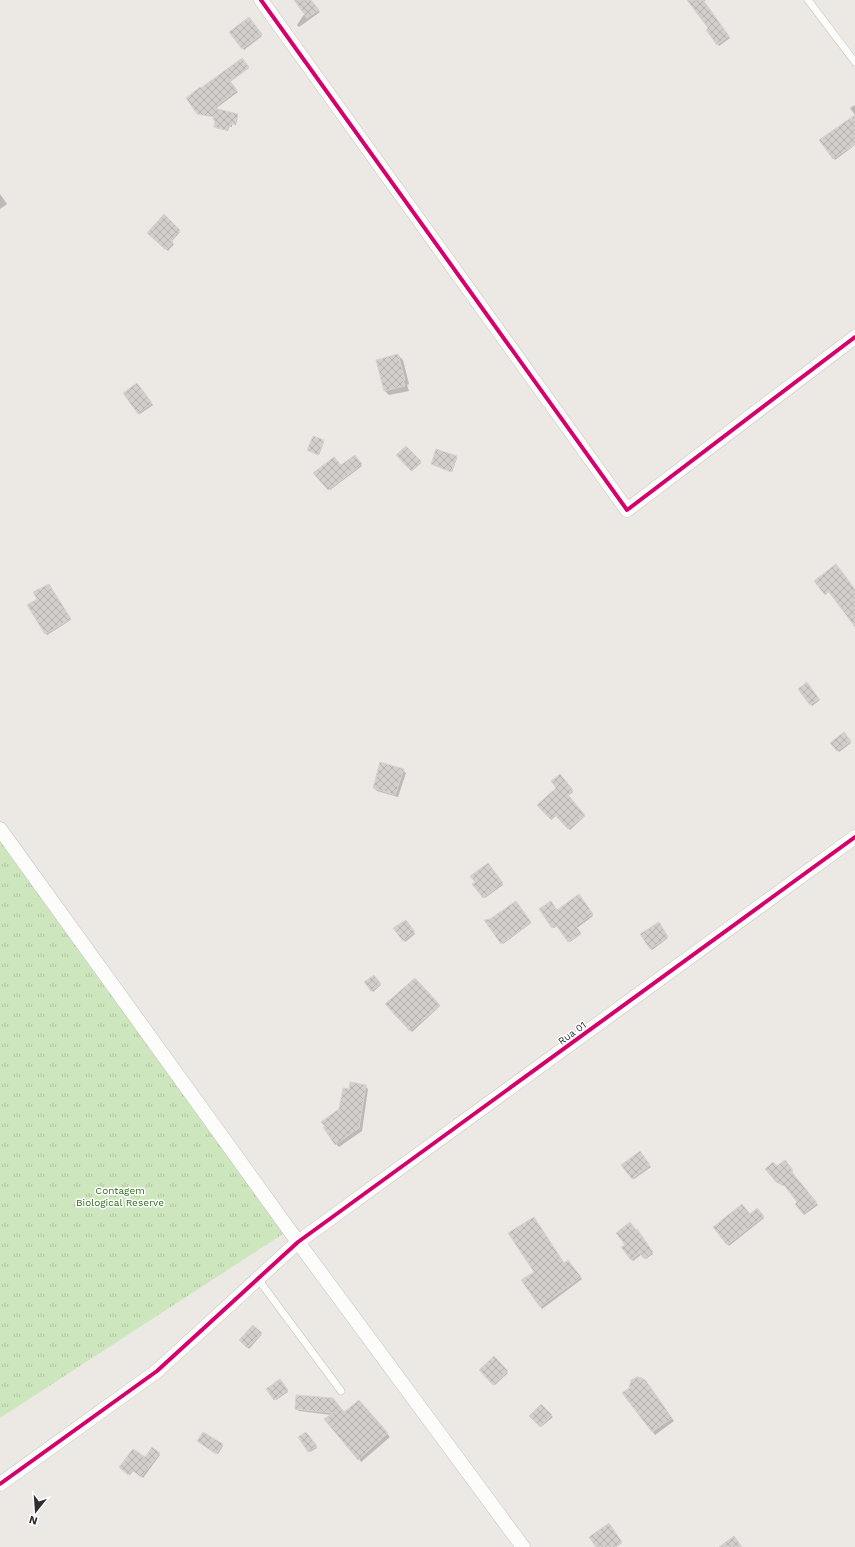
<svg xmlns="http://www.w3.org/2000/svg" width="855" height="1547" font-family="'Work Sans',sans-serif">
  <style>
    .park { fill: url(#park-tufts) }
    .shadow { fill: #0003 }
    .building { fill: url(#building-cross-hatch); stroke: #d7d4d0 }
    .lines { fill: none; stroke-linecap: round; stroke-linejoin: round }
    .lane-casing { stroke: #c5c4c5; stroke-width: 8 }
    .street-casing { stroke: #c5c4c5; stroke-width: 15 }
    .lane { stroke: #fcfcfb; stroke-width: 7 }
    .street { stroke: #fcfcfb; stroke-width: 14 }
    .cycleway-casing { stroke: #fff; stroke-width: 6 }
    .cycleway { stroke: #d6006c; stroke-width: 4 }
    .labels { text-anchor: middle; dominant-baseline: central; stroke-width: 3; stroke-linejoin: round; paint-order: stroke }
    .street-label { font-size: 10px; fill: #2e2e2e; stroke: #fff }
    .park-label { font-size: 10px; fill: #2c6e1b; stroke: #fff }
  </style>
  <defs>
    <pattern id="park-tufts" width="24" height="20" patternUnits="userSpaceOnUse"><rect width="24" height="20" fill="#cee6be"/><path d="M3 7l-1-3M5 7V3M7 7l1-3M15 17l-1-3M17 17v-4M19 17l1-3" fill="none" stroke="#b1c6a4"/></pattern>
    <pattern id="building-cross-hatch" width="8" height="8" patternUnits="userSpaceOnUse"><rect width="8" height="8" fill="#d1cecb"/><path d="M0 0l8 8M0 8l8-8" fill="none" stroke="#b4b1af"/></pattern>
  </defs>
  <rect width="100%" height="100%" fill="#ece8e4"/>
  <!-- park -->
  <path class="park" d="M 0,826 L 292,1228 L 0,1418 Z"/>
  <!-- shadow -->
  <path class="shadow" d="M 299,0 L 306,0 L 313,3 L 320,12 L 299,27 L 297,25 L 305,13 Z
    M 688,0 L 706,0 L 704,1 L 730,38 L 719,46 L 709,29 Z
    M 250,20 L 262,36 L 244,50 L 231,32 Z
    M 242,60 L 249,68 L 230,82 L 238,92 L 215,109 L 237,114 L 238,116 L 236,125 L 232,124 L 232,127 L 229,127 L 228,131 L 216,128 L 215,127 L 216,121 L 214,119 L 218,119 L 201,89 Z
    M 855,105 L 855,115 L 850,108 Z
    M 855,116 L 855,145 L 835,160 L 821,141 Z
    M 0,194 L 7,204 L 0,209 Z
    M 164,216 L 180,232 L 171,242 L 174,244 L 168,251 L 148,233 Z
    M 398,355 L 403,360 L 409,384 L 407,385 L 409,391 L 389,395 L 385,391 Z
    M 138,385 L 153,405 L 140,414 L 138,413 Z
    M 323,441 L 324,442 L 319,455 L 310,451 Z
    M 406,447 L 421,463 L 412,471 L 397,455 Z
    M 354,456 L 362,466 L 330,490 L 315,473 L 341,467 Z
    M 456,457 L 457,458 L 452,472 L 432,464 Z
    M 50,586 L 71,620 L 47,635 L 28,605 L 39,599 Z
    M 808,685 L 820,700 L 812,706 L 799,689 Z
    M 844,733 L 851,743 L 839,752 L 832,743 Z
    M 403,770 L 406,773 L 398,797 L 377,791 L 374,788 Z
    M 560,776 L 573,792 L 568,796 L 585,816 L 570,830 L 557,815 L 551,820 L 538,805 L 558,788 Z
    M 489,865 L 503,885 L 485,898 L 474,884 Z
    M 580,897 L 593,916 L 577,928 L 581,934 L 570,942 L 558,925 L 554,928 L 552,927 L 557,911 Z
    M 517,903 L 531,923 L 503,944 L 491,920 Z
    M 407,922 L 415,934 L 405,942 L 404,940 Z
    M 660,924 L 668,938 L 652,950 L 641,934 Z
    M 374,976 L 381,985 L 373,992 L 365,982 Z
    M 415,979 L 440,1006 L 412,1032 L 387,1004 Z
    M 365,1086 L 368,1089 L 362,1131 L 339,1147 L 336,1144 L 340,1109 L 350,1090 Z
    M 641,1154 L 651,1167 L 634,1179 L 632,1178 Z
    M 785,1161 L 793,1172 L 792,1173 L 818,1205 L 804,1215 L 798,1203 L 785,1185 L 784,1186 L 781,1182 L 779,1184 L 766,1169 L 777,1168 Z
    M 757,1210 L 764,1218 L 729,1246 L 715,1228 L 750,1215 Z
    M 534,1218 L 565,1264 L 570,1263 L 582,1279 L 542,1309 L 540,1306 L 535,1272 Z
    M 636,1231 L 638,1232 L 653,1254 L 646,1259 L 642,1254 L 633,1261 L 623,1247 Z
    M 253,1326 L 262,1334 L 249,1349 L 240,1340 Z
    M 494,1357 L 508,1373 L 495,1385 L 481,1370 Z
    M 281,1381 L 288,1392 L 276,1400 L 267,1389 Z
    M 649,1385 L 674,1421 L 655,1435 L 624,1393 Z
    M 362,1404 L 390,1437 L 361,1462 L 332,1415 L 299,1411 L 296,1409 L 344,1413 Z
    M 541,1405 L 553,1417 L 541,1427 L 531,1416 Z
    M 307,1434 L 317,1448 L 310,1452 L 309,1451 Z
    M 199,1442 L 222,1445 L 223,1446 L 218,1454 Z
    M 153,1449 L 160,1455 L 143,1478 L 133,1471 L 130,1475 L 120,1467 L 145,1459 Z
    M 610,1526 L 622,1543 L 616,1547 L 597,1547 Z"/>
  <!-- building -->
  <path class="building" d="M 294,0 L 311,0 L 319,10 L 307,18 Z
    M 687,0 L 703,0 L 729,36 L 717,45 L 706,30 L 708,28 Z
    M 249,17 L 262,34 L 242,49 L 229,32 Z
    M 242,58 L 249,67 L 230,81 L 237,90 L 214,108 L 238,114 L 235,124 L 231,124 L 230,127 L 228,126 L 227,130 L 214,127 L 215,120 L 213,120 L 214,117 L 197,114 L 186,98 L 200,87 L 201,88 Z
    M 855,115 L 855,144 L 833,159 L 819,140 Z
    M 164,214 L 180,230 L 171,240 L 173,242 L 166,250 L 147,233 Z
    M 398,354 L 405,380 L 403,380 L 405,386 L 384,391 L 376,360 Z
    M 137,383 L 152,403 L 138,414 L 123,393 Z
    M 313,436 L 324,440 L 318,455 L 307,450 Z
    M 406,446 L 421,461 L 411,471 L 396,455 Z
    M 436,449 L 457,456 L 451,472 L 431,464 Z
    M 355,455 L 362,464 L 328,490 L 313,473 L 334,457 L 341,465 Z
    M 836,564 L 855,589 L 855,627 L 829,592 L 825,595 L 814,581 Z
    M 49,584 L 71,619 L 45,634 L 27,605 L 37,599 L 33,592 Z
    M 807,682 L 819,699 L 810,705 L 798,689 Z
    M 844,732 L 851,741 L 837,751 L 830,743 Z
    M 380,762 L 404,769 L 395,795 L 373,788 Z
    M 560,774 L 573,790 L 568,795 L 585,815 L 568,829 L 555,815 L 550,819 L 537,805 L 556,788 L 551,781 Z
    M 488,863 L 503,883 L 483,898 L 472,884 L 475,882 L 470,876 Z
    M 579,894 L 593,914 L 576,926 L 581,933 L 568,942 L 556,925 L 552,928 L 539,909 L 551,901 L 557,910 Z
    M 516,901 L 531,922 L 501,944 L 484,920 L 490,919 Z
    M 406,920 L 415,932 L 403,941 L 393,928 Z
    M 659,922 L 668,937 L 650,949 L 640,934 Z
    M 374,975 L 381,984 L 371,991 L 364,982 Z
    M 415,978 L 440,1005 L 410,1031 L 385,1004 Z
    M 350,1082 L 366,1085 L 359,1128 L 335,1145 L 323,1127 L 325,1126 L 321,1122 L 339,1109 L 343,1088 L 349,1089 Z
    M 640,1151 L 650,1165 L 632,1179 L 621,1165 Z
    M 785,1160 L 793,1170 L 791,1171 L 817,1203 L 803,1214 L 795,1204 L 797,1202 L 784,1185 L 782,1186 L 779,1182 L 777,1183 L 765,1169 L 773,1162 L 777,1166 Z
    M 742,1204 L 750,1214 L 757,1208 L 764,1216 L 727,1245 L 713,1227 Z
    M 534,1217 L 564,1263 L 568,1260 L 581,1277 L 540,1307 L 521,1280 L 534,1272 L 508,1233 Z
    M 630,1222 L 636,1230 L 637,1229 L 653,1252 L 644,1259 L 640,1253 L 631,1260 L 621,1247 L 625,1245 L 616,1233 Z
    M 253,1325 L 262,1333 L 247,1348 L 239,1340 Z
    M 494,1356 L 508,1371 L 493,1385 L 479,1370 Z
    M 637,1377 L 642,1378 L 646,1381 L 672,1418 L 652,1432 L 622,1393 L 629,1388 L 631,1380 Z
    M 280,1379 L 288,1390 L 274,1400 L 266,1389 Z
    M 296,1395 L 333,1398 L 344,1412 L 359,1400 L 388,1433 L 358,1460 L 324,1419 L 333,1413 L 295,1409 Z
    M 541,1404 L 552,1415 L 540,1427 L 529,1416 Z
    M 203,1432 L 223,1444 L 216,1454 L 197,1441 Z
    M 306,1432 L 317,1446 L 308,1452 L 298,1437 Z
    M 152,1447 L 160,1453 L 141,1477 L 132,1470 L 128,1475 L 119,1467 L 133,1449 L 145,1457 Z
    M 609,1523 L 622,1542 L 614,1547 L 596,1547 L 589,1537 Z
    M 734,1536 L 742,1547 L 719,1547 Z"/>
  <g class="lines">
    <defs>
      <path id="lane" d="M 808,0 L 855,62
        M 258,1279 L 341,1391"/>
      <path id="street" d="M 261,0 L 627,510 L 855,337
        M 0,829 L 298,1242 L 523,1547
        M 0,1484 L 157,1371 L 298,1242 L 855,837"/>
    </defs>
    <!-- lane casing -->
    <use href="#lane" class="lane-casing"/>
    <!-- street casing -->
    <use href="#street" class="street-casing"/>
    <!-- lane -->
    <use href="#lane" class="lane"/>
    <!-- street -->
    <use href="#street" class="street"/>
    <defs>
      <path id="cycleway" d="M 261,0 L 627,510 L 855,337
        M 0,1484 L 157,1371 L 298,1242 L 855,837"/>
    </defs>
    <!-- cycleway casing -->
    <use href="#cycleway" class="cycleway-casing"/>
    <!-- cycleway -->
    <use href="#cycleway" class="cycleway"/>
  </g>
  <g class="labels">
    <!-- street labels -->
    <g class="street-label">
      <text transform="translate(572 1033) rotate(-36)">Rua 01</text>
    </g>
    <!-- park labels -->
    <g class="park-label">
      <text x="120" y="1190">Contagem<tspan x="120" dy="12">Biological Reserve</tspan></text>
    </g>
  </g>
  <!-- north arrow -->
  <g transform="translate(36 1511) rotate(197)" stroke="#ffffff" stroke-width="3" paint-order="stroke">
  <path d="M0-3L7 15L0 10L-7 15Z" fill="#2e2e2e"/>
  <text y="-6" font-size="11" font-weight="bold" text-anchor="middle" fill="#2e2e2e">N</text>
  </g>
</svg>
